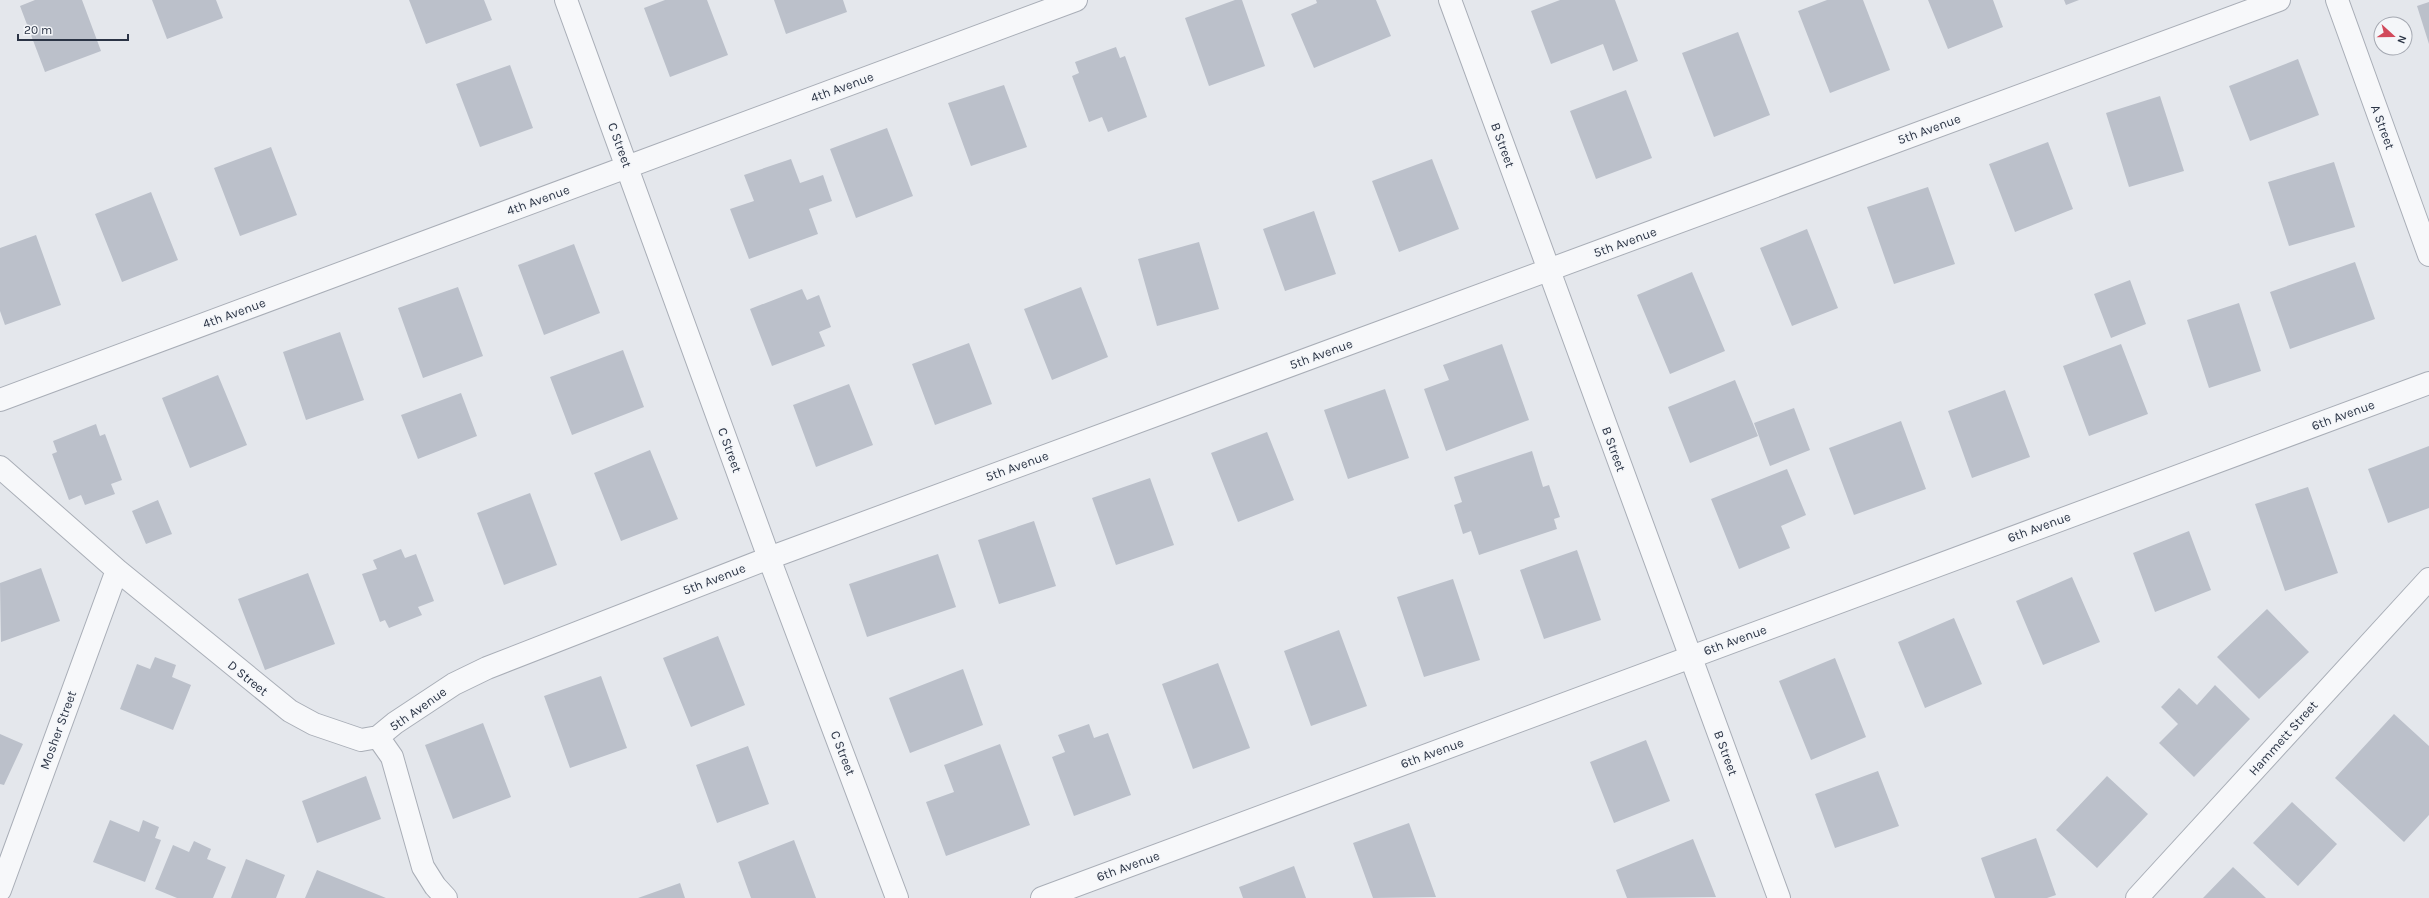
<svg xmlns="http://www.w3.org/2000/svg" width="2429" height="898" font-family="Karla,sans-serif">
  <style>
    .building { fill: #bbc0ca }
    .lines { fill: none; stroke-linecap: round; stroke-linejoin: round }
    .minor-casing { stroke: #a9aeb7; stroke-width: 24 }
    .minor { stroke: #f7f8fa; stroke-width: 22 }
    .labels { text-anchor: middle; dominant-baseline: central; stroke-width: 3; stroke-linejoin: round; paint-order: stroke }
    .street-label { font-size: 13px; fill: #2b3445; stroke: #f4f6f9 }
  </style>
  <rect width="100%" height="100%" fill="#e4e7ec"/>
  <!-- building -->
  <path class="building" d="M 35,0 L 82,0 L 101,51 L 45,72 L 20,6 Z
    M 152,0 L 216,0 L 223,18 L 167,39 Z
    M 409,0 L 484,0 L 492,20 L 426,44 Z
    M 665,0 L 707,0 L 728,55 L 670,77 L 644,8 Z
    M 774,0 L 843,0 L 847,12 L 786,34 Z
    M 1235,0 L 1242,0 L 1265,66 L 1209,86 L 1185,18 Z
    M 1316,0 L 1376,0 L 1391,36 L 1314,68 L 1291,14 L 1317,3 Z
    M 1560,0 L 1615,0 L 1638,61 L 1613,71 L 1603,44 L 1551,64 L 1531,11 Z
    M 1827,0 L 1863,0 L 1890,70 L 1830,93 L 1798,11 Z
    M 1928,0 L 1993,0 L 2003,27 L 1948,49 Z
    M 2064,0 L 2079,0 L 2066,5 Z
    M 2429,2 L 2429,44 L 2417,6 Z
    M 1738,32 L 1770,115 L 1714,137 L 1682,53 Z
    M 1116,47 L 1120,58 L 1125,56 L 1147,117 L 1108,132 L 1102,117 L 1089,122 L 1072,76 L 1079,73 L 1075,62 Z
    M 2298,59 L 2319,115 L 2250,141 L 2229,86 Z
    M 510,65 L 533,128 L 480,147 L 456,84 Z
    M 1004,85 L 1027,147 L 971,166 L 948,103 Z
    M 1626,90 L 1652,158 L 1596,179 L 1570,111 Z
    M 2160,96 L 2184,171 L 2129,187 L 2106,113 Z
    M 887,128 L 913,196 L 856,218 L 830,149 Z
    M 2048,142 L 2073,209 L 2015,232 L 1989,164 Z
    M 271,147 L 297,215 L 240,236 L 214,168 Z
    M 791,159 L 800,183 L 823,175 L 832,201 L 809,209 L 818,234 L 749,259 L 730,209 L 754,201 L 744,175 Z
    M 1432,159 L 1459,229 L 1399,252 L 1372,181 Z
    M 2334,162 L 2355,227 L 2289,246 L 2268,182 Z
    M 1928,187 L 1955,264 L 1894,284 L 1867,207 Z
    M 151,192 L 178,260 L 122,282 L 95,214 Z
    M 1314,211 L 1336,274 L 1285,291 L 1263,229 Z
    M 1807,229 L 1838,308 L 1792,326 L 1760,248 Z
    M 36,235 L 61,305 L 5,325 L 0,311 L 0,248 Z
    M 1199,242 L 1219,309 L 1157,326 L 1138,259 Z
    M 574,244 L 600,313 L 544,335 L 518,265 Z
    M 2355,262 L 2375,319 L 2290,349 L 2270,292 Z
    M 1692,272 L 1725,351 L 1670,374 L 1637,295 Z
    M 2130,280 L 2146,324 L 2111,338 L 2094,294 Z
    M 458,287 L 483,356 L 423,378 L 398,308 Z
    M 1081,287 L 1108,357 L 1052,380 L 1024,309 Z
    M 802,289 L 807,300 L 819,295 L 831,327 L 819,332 L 825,346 L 772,366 L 750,309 Z
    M 2239,303 L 2261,371 L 2209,388 L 2187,320 Z
    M 340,332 L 364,400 L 306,420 L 283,352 Z
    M 969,343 L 992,404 L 935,425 L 912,364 Z
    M 1502,344 L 1529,420 L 1446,451 L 1424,389 L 1449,380 L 1443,365 Z
    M 2121,344 L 2148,414 L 2089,436 L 2063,366 Z
    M 623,350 L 644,407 L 572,435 L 550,377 Z
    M 218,375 L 247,445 L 190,468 L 162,398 Z
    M 1735,380 L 1758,436 L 1690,463 L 1668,407 Z
    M 849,384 L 873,445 L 816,467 L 793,405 Z
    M 1385,389 L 1409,458 L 1348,479 L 1324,410 Z
    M 2005,390 L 2030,457 L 1972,478 L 1948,411 Z
    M 461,393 L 477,436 L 418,459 L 401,415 Z
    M 1794,408 L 1810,450 L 1770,466 L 1754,423 Z
    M 1901,421 L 1926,489 L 1854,515 L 1829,448 Z
    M 96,424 L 100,436 L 105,434 L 122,480 L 111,484 L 115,494 L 85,505 L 81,495 L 69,500 L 52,454 L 57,452 L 53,441 Z
    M 1267,432 L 1294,500 L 1238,522 L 1211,453 Z
    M 2429,446 L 2429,508 L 2388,523 L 2368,469 Z
    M 650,450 L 678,519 L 621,541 L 594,473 Z
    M 1532,451 L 1543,487 L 1549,485 L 1560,517 L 1554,519 L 1557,529 L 1479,555 L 1471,531 L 1463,534 L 1454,505 L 1462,502 L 1454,477 Z
    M 1787,469 L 1806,515 L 1781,526 L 1790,548 L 1739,569 L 1711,499 Z
    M 1150,478 L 1174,545 L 1116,565 L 1092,498 Z
    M 2308,487 L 2338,573 L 2285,591 L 2255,504 Z
    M 530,493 L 557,565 L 504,585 L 477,513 Z
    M 158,500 L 172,534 L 146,544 L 132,511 Z
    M 1034,521 L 1056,586 L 999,604 L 978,540 Z
    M 2189,531 L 2211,590 L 2155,612 L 2133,553 Z
    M 401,549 L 405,558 L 416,554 L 434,601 L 418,607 L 422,615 L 389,628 L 385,620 L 380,622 L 362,574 L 377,569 L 373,560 Z
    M 1577,550 L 1601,620 L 1544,639 L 1520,570 Z
    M 938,554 L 956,607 L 867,637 L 849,584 Z
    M 41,568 L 60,621 L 1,642 L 0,583 Z
    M 308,573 L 335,644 L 265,670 L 238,599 Z
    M 2072,577 L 2100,642 L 2043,665 L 2016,601 Z
    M 1453,579 L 1480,660 L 1424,677 L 1397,597 Z
    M 2267,609 L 2309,652 L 2259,699 L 2217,657 Z
    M 1954,618 L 1982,684 L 1925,708 L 1898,642 Z
    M 1339,630 L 1367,706 L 1311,726 L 1284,651 Z
    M 718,636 L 745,705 L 691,727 L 663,658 Z
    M 155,657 L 176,665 L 172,677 L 191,685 L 173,730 L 120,709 L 137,664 L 150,669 Z
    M 1835,658 L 1866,737 L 1811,760 L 1779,681 Z
    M 1218,663 L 1250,748 L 1193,769 L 1162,684 Z
    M 963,669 L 983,725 L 910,753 L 889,698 Z
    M 601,676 L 627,748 L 570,768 L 544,696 Z
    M 2215,685 L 2250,719 L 2194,777 L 2159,743 L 2178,724 L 2161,707 L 2179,688 L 2197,705 Z
    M 2394,714 L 2429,746 L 2429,815 L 2404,842 L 2335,778 Z
    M 483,723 L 511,797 L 453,819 L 425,745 Z
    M 1089,724 L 1094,738 L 1108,733 L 1131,795 L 1074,816 L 1052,757 L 1065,752 L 1058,735 Z
    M 0,734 L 23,744 L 4,785 L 0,784 Z
    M 1646,740 L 1670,801 L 1614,823 L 1590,762 Z
    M 1000,744 L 1030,825 L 946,856 L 926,802 L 954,792 L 944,765 Z
    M 748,746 L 769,804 L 717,823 L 696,765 Z
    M 1878,771 L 1899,826 L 1835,848 L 1815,794 Z
    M 366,776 L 381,819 L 317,843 L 302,801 Z
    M 2107,776 L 2148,814 L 2097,868 L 2056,830 Z
    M 2292,802 L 2337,844 L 2298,886 L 2253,843 Z
    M 110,820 L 139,832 L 143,820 L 159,827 L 155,838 L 161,840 L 145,882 L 93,862 Z
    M 1409,823 L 1436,897 L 1373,898 L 1353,843 Z
    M 2036,838 L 2056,895 L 2047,898 L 1995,898 L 1981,858 Z
    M 1693,839 L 1716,897 L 1627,898 L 1616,870 Z
    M 794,840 L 816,898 L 751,898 L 738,862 Z
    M 194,841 L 211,849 L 207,859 L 226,867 L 213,898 L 177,898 L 155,889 L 173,845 L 189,852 Z
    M 246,859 L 285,875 L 276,898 L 231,898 Z
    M 1294,866 L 1306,898 L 1243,898 L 1239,887 Z
    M 2233,867 L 2266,898 L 2203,898 Z
    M 317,870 L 386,898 L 305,898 Z
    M 680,883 L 685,898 L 638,898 Z"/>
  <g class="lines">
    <defs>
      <path id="minor" d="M 566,0 L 769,558 L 897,898
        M 1450,0 L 1779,898
        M 2337,0 L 2429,255
        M 0,400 L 1076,0
        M 0,467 L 117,570 L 290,711 L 314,724 L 361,740 L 378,737 L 395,723 L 454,684 L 487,668 L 769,558 L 2279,0
        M 378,737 L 392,757 L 423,867 L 435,886 L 446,898
        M 0,890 L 117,570
        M 1042,898 L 2429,383
        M 2137,898 L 2429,579"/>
    </defs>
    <!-- minor casing -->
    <use href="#minor" class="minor-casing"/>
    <!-- minor -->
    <use href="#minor" class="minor"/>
  </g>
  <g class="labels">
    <!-- street labels -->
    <g class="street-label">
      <text transform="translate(842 87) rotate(-20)">4th Avenue</text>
      <text transform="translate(2383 127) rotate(70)">A Street</text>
      <text transform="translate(1929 129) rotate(-20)">5th Avenue</text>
      <text transform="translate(620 145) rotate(70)">C Street</text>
      <text transform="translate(1503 145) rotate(70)">B Street</text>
      <text transform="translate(538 200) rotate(-20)">4th Avenue</text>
      <text transform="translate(1625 242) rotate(-20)">5th Avenue</text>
      <text transform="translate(234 313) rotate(-20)">4th Avenue</text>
      <text transform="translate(1321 354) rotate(-20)">5th Avenue</text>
      <text transform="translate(2343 415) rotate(-20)">6th Avenue</text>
      <text transform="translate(1614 449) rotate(70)">B Street</text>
      <text transform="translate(730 450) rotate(70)">C Street</text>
      <text transform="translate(1017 466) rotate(-20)">5th Avenue</text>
      <text transform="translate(2039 527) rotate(-20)">6th Avenue</text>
      <text transform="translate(714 579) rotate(-21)">5th Avenue</text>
      <text transform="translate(1735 640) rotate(-20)">6th Avenue</text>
      <text transform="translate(248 678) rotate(39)">D Street</text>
      <text transform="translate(418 709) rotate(-35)">5th Avenue</text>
      <text transform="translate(58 730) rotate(-70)">Mosher Street</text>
      <text transform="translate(2283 738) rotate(-48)">Hammett Street</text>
      <text transform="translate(843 753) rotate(69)">C Street</text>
      <text transform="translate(1432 753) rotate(-20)">6th Avenue</text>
      <text transform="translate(1726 753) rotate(70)">B Street</text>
      <text transform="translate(1128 866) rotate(-20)">6th Avenue</text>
    </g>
  </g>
  <!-- north arrow -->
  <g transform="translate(2393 36) rotate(111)"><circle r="19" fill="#f4f6f9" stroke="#a4a8b1"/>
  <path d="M0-3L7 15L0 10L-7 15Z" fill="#d1495b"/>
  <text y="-6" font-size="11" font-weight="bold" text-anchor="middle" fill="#2b3445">N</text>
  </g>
  <!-- scale -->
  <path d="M18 34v6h110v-6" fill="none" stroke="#2b3445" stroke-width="2"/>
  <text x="24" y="34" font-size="12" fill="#2b3445" stroke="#f4f6f9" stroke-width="3" paint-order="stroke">20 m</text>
</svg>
